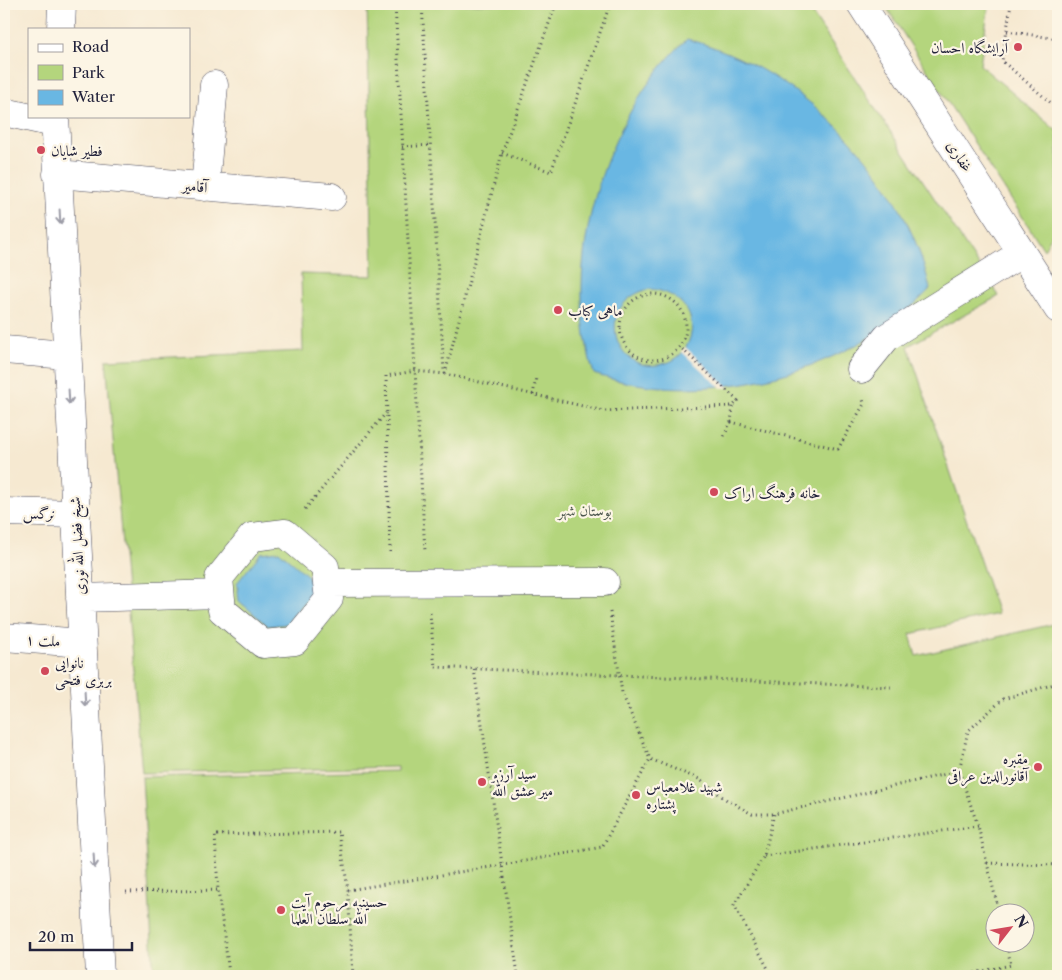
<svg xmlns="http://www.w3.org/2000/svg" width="1062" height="980" font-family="'Libre Caslon Text',Amiri,serif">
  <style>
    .green { fill: #b4d57d; stroke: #6b7c5c; fill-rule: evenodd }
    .water { fill: #69b7e3; stroke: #466c8f; fill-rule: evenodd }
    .pier { fill: #f6e9d1 }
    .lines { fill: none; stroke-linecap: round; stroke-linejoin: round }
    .minor-casing { stroke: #424052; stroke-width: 29 }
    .path { stroke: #424052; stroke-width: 3; stroke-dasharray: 1 4; stroke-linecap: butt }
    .minor { stroke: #fff; stroke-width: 28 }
    .oneway { stroke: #9c9ca7 }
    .poi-dot { fill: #d1495b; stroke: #fcf5e5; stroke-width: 2 }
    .labels { text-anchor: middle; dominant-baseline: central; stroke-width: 4.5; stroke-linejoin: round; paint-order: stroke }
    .poi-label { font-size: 15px; fill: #22223b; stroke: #fcf5e5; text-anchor: start }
    .street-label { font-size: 15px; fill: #22223b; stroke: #fcf5e5 }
    .park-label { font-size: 15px; fill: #4e584f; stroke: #fcf5e5 }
  </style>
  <rect width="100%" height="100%" fill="#fcf5e5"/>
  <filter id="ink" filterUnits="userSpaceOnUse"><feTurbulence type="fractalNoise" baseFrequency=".02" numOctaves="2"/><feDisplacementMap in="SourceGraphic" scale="10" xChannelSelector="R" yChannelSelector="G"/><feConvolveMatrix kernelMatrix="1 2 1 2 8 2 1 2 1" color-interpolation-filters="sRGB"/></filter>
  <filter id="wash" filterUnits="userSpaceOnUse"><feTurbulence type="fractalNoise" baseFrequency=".0096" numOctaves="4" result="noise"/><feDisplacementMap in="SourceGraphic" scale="20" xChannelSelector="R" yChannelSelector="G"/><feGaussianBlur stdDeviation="1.12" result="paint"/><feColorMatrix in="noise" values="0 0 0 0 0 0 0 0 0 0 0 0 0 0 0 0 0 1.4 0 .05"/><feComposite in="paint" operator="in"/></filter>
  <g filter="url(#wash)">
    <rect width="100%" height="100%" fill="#f6e9d1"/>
    <!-- green -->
    <path class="green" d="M 367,4 L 806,4 L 999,296 L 908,346 L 998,614 L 910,634 L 916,656 L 1058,623 L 1058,976 L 154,976 L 142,777 L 397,771 L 397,767 L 142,773 L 106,360 L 303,351 L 301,274 L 373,276 ZM 994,912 L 1024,912 L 1024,942 L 994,942 Z
      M 884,4 L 989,4 L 980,65 L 1058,132 L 1058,223 L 1044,250 Z"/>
    <!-- water -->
    <path class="water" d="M 687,39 C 800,68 906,174 930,289 C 850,374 705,410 594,374 C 559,264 603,117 687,39 ZM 649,289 C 679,291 703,317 686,347 C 681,356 673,362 662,364 C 616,377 591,304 649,289 Z
      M 279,551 L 308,576 L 311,594 L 286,624 L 268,626 L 239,601 L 237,583 L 261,553 Z"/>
    <!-- pier -->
    <path class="pier" d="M 685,347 L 729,388 L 721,388 L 681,351 Z"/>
  </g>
  <g filter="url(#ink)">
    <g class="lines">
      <defs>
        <path id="minor" d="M 861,4 L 1058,309
          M 61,29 L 62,4
          M 4,112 L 54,123
          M 55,116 L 100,976
          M 57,174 L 332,197
          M 205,187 L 214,85
          M 4,350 L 67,355
          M 861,369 L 887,337 L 1022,253
          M 4,512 L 75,514
          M 285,533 L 325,567 L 329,599 L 295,641 L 263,644 L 222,610 L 219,578 L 252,537 Z
          M 327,583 L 605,582
          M 80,598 L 220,594
          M 4,637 L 82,643"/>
      </defs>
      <!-- minor casing -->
      <use href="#minor" class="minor-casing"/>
      <!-- path -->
      <path class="path" d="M 395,4 L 425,552
        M 422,4 L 444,371
        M 1011,4 L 1002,61 L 1058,109
        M 1007,31 L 1058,39
        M 402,147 L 431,145
        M 502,153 L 551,172 L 610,4
        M620 327a33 33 0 1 1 66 0a33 33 0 1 1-66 0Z
        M 445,374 L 502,153 L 556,4
        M 533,395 L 536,378
        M 731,422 L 838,449 L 864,404 L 863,399
        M 724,436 L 731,422 L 733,406
        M 305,509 L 386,413
        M 390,552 L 386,376 L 415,371 L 445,374 L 604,411 L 733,406 L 738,401 L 680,347
        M 610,612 L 622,693 L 650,759 L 699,779 L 727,800 L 752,814 L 774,814 L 959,771
        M 430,613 L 435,667 L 891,687
        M 474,669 L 518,975 L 521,976
        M 764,856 L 978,826
        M 987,863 L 1058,865
        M 348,890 L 503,865 L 602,847 L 650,759
        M 126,892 L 218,890
        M 999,912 L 978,826 L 959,771 L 968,731 L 1003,699 L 1058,683
        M 313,976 L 229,973 L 218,890 L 215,835 L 339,832 L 348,890 L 353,976
        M 772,976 L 734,905 L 764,856 L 774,814
        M 960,976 L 1011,965 L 1006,942"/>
      <!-- minor -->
      <use href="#minor" class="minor"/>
    </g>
    <!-- one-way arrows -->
    <defs><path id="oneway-shaft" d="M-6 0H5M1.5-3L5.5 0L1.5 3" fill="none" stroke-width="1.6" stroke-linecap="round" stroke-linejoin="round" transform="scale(1.25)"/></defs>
    <g class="oneway">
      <use href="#oneway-shaft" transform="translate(60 217) rotate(87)"/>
      <use href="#oneway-shaft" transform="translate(69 397) rotate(87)"/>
      <use href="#oneway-shaft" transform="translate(85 699) rotate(87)"/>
      <use href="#oneway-shaft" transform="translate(94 861) rotate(87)"/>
    </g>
  </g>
  <!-- markers -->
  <g class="poi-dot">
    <circle cx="1018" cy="47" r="5"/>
    <circle cx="41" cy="150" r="5"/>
    <circle cx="558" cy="310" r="5"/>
    <circle cx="714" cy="492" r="5"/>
    <circle cx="45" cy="671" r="5"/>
    <circle cx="1038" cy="767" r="5"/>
    <circle cx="482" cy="782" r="5"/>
    <circle cx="636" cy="795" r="5"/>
    <circle cx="281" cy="910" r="5"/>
  </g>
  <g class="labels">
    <!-- poi labels -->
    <g class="poi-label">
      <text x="1008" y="47" text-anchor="end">آرایشگاه احسان</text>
      <text x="51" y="150">فطیر شایان</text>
      <text x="568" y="310">ماهی کباب</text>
      <text x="724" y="492">خانه فرهنگ اراک</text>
      <text x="55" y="662">نانوایی<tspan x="55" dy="17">بربری فتحی</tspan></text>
      <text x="1028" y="758" text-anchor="end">مقبره<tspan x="1028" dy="17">آقانورالدین عراقی</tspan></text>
      <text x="492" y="773">سید آرزو<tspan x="492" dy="17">میر عشق الله</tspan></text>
      <text x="646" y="786">شهید غلامعباس<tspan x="646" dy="17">پشتاره</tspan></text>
      <text x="291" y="901">حسینیه مرحوم آیت<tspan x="291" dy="17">الله سلطان العلما</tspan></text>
    </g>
    <!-- street labels -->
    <g class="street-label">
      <text transform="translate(960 156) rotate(57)">غفاری</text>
      <text transform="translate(195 186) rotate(5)">آقامیر</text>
      <text transform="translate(39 513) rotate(2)">نرگس</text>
      <text transform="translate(77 546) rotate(-93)">شیخ فضل الله نوری</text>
      <text transform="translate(43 640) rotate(4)">ملت ۱</text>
    </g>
    <!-- park labels -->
    <g class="park-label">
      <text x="585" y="510">بوستان شهر</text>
    </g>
  </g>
  <!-- margin -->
  <rect width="1062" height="980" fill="none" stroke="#fcf5e5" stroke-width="20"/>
  <!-- legend -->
  <rect x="28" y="28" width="162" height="90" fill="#fcf5e5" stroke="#a5a1a1"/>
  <rect x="38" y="44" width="25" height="8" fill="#ffffff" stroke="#a5a1a1"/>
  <text x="72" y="52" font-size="15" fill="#22223b">Road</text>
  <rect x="38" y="65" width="25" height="15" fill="#b4d57d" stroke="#a5a1a1"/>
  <text x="72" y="78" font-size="15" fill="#22223b">Park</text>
  <rect x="38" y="90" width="25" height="15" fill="#69b7e3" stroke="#a5a1a1"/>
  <text x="72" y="102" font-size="15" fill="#22223b">Water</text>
  <!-- north arrow -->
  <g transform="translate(1010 928) rotate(59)"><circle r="24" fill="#fcf5e5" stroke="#a5a1a1"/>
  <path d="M0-4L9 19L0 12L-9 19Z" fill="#d1495b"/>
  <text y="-8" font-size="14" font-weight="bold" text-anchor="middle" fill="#22223b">N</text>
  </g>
  <!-- scale -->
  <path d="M30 942v8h102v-8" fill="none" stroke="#22223b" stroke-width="2.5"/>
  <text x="38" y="942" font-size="15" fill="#22223b" stroke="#fcf5e5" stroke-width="4" paint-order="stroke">20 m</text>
</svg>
